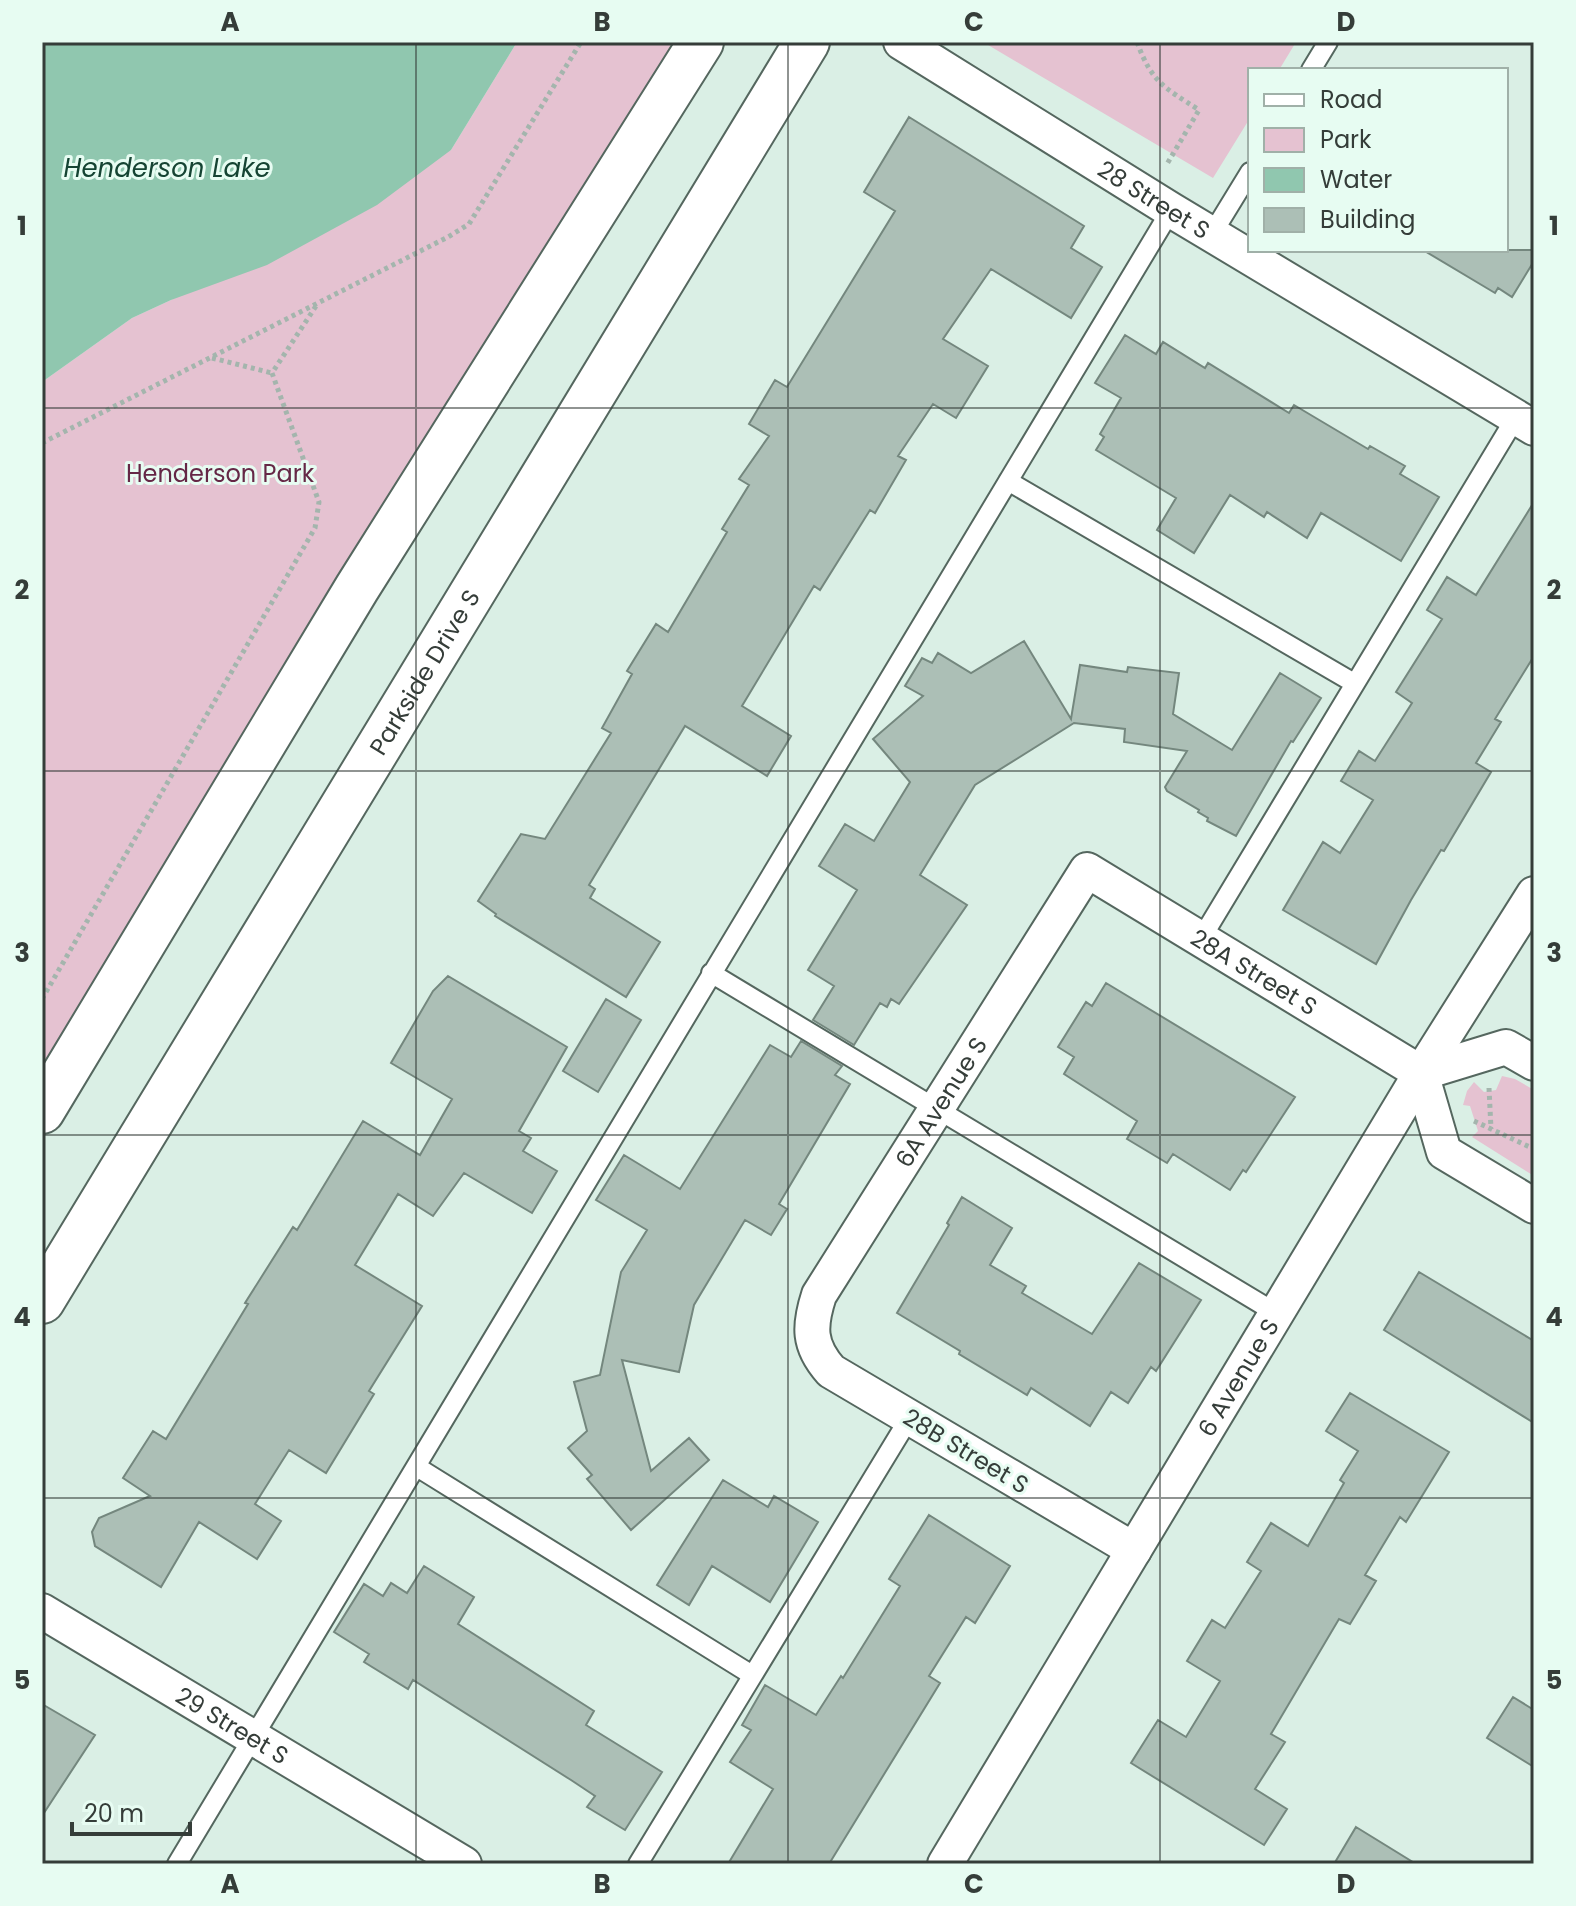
<svg xmlns="http://www.w3.org/2000/svg" width="1576" height="1906" font-family="Poppins,sans-serif">
  <style>
    .green { fill: #e5c2d1 }
    .water { fill: #90c7af }
    .building { fill: #acbfb6; stroke: #74877e; stroke-width: 2 }
    .lines { fill: none; stroke-linecap: round; stroke-linejoin: round }
    .service-casing { stroke: #55675f; stroke-width: 22 }
    .minor-casing { stroke: #55675f; stroke-width: 38 }
    .tertiary-casing { stroke: #55675f; stroke-width: 48 }
    .path { stroke: #a4b5ad; stroke-width: 5; stroke-dasharray: 4 4; stroke-linecap: butt }
    .service { stroke: #fff; stroke-width: 18 }
    .minor { stroke: #fff; stroke-width: 34 }
    .tertiary { stroke: #fff; stroke-width: 44 }
    .grid { fill: none; stroke: #353d39; stroke-width: 2; stroke-opacity: 0.55 }
    .labels { text-anchor: middle; dominant-baseline: central; stroke-width: 6; stroke-linejoin: round; paint-order: stroke }
    .street-label { font-size: 24px; fill: #353d39; stroke: #e7fcf2 }
    .park-label { font-size: 24px; fill: #652746; stroke: #e7fcf2 }
    .water-label { font-size: 26px; font-style: italic; fill: #154433; stroke: #e7fcf2 }
    .neatline { fill: none; stroke: #353d39; stroke-width: 3 }
    .grid-label { font-size: 26px; text-anchor: middle; font-weight: bold; fill: #353d39 }
  </style>
  <rect width="100%" height="100%" fill="#daefe5"/>
  <!-- green -->
  <path class="green" d="M 517,42 L 701,42 L 42,1111 L 42,382 L 132,318 L 171,300 L 451,150 Z
    M 983,42 L 1296,42 L 1279,70 L 1250,70 L 1250,118 L 1213,178 Z
    M 1502,1076 L 1515,1079 L 1534,1090 L 1534,1176 L 1472,1137 L 1478,1131 L 1470,1106 L 1463,1105 L 1467,1091 L 1474,1082 L 1484,1092 L 1496,1090 Z"/>
  <!-- water -->
  <path class="water" d="M 42,42 L 517,42 L 451,150 L 377,205 L 267,265 L 171,300 L 132,318 L 42,382 Z"/>
  <!-- building -->
  <path class="building" d="M 909,117 L 1084,226 L 1071,248 L 1102,267 L 1071,318 L 991,269 L 943,339 L 988,366 L 956,418 L 933,404 L 898,456 L 906,460 L 875,513 L 870,510 L 820,590 L 814,586 L 742,706 L 791,736 L 767,776 L 685,726 L 589,885 L 595,889 L 590,898 L 660,942 L 626,997 L 495,916 L 496,914 L 478,901 L 521,834 L 545,839 L 611,733 L 602,728 L 632,674 L 627,671 L 656,624 L 668,632 L 727,532 L 722,529 L 749,485 L 739,479 L 769,436 L 749,424 L 775,380 L 787,387 L 895,211 L 864,192 Z
    M 1423,250 L 1534,250 L 1534,261 L 1512,297 L 1498,288 L 1495,293 Z
    M 1125,335 L 1156,354 L 1163,342 L 1205,368 L 1208,363 L 1289,413 L 1294,405 L 1368,449 L 1370,446 L 1405,466 L 1400,474 L 1439,497 L 1401,561 L 1321,513 L 1307,538 L 1267,512 L 1264,517 L 1230,495 L 1194,553 L 1157,530 L 1176,498 L 1096,450 L 1104,437 L 1100,434 L 1121,398 L 1095,383 Z
    M 1534,502 L 1534,656 L 1495,719 L 1501,722 L 1476,763 L 1491,772 L 1444,851 L 1441,850 L 1411,900 L 1376,964 L 1283,910 L 1323,842 L 1340,853 L 1373,800 L 1341,781 L 1359,751 L 1375,761 L 1412,703 L 1396,692 L 1442,619 L 1427,610 L 1447,577 L 1476,595 Z
    M 1024,641 L 1071,719 L 1080,665 L 1127,672 L 1128,667 L 1179,673 L 1173,714 L 1232,750 L 1280,673 L 1321,698 L 1293,742 L 1291,741 L 1236,836 L 1207,821 L 1208,818 L 1198,812 L 1199,810 L 1167,791 L 1165,787 L 1187,751 L 1124,742 L 1125,729 L 1074,723 L 975,785 L 920,875 L 967,905 L 899,1004 L 891,999 L 887,1007 L 880,1003 L 854,1045 L 813,1020 L 834,986 L 808,970 L 857,890 L 819,866 L 845,824 L 874,841 L 910,782 L 873,739 L 923,696 L 905,686 L 922,658 L 932,663 L 938,653 L 971,673 Z
    M 448,976 L 567,1047 L 519,1131 L 531,1138 L 523,1151 L 557,1171 L 532,1213 L 464,1173 L 433,1216 L 398,1194 L 355,1265 L 422,1306 L 369,1391 L 374,1394 L 326,1473 L 289,1450 L 255,1504 L 281,1521 L 257,1559 L 199,1522 L 161,1587 L 95,1546 L 92,1532 L 99,1518 L 150,1496 L 123,1478 L 153,1431 L 166,1439 L 248,1304 L 245,1303 L 293,1227 L 297,1230 L 363,1121 L 420,1155 L 452,1099 L 391,1063 L 433,991 Z
    M 1106,983 L 1295,1097 L 1246,1172 L 1243,1170 L 1230,1190 L 1173,1154 L 1167,1163 L 1127,1139 L 1137,1121 L 1064,1074 L 1074,1057 L 1058,1047 L 1086,1002 L 1092,1006 Z
    M 606,999 L 641,1020 L 598,1092 L 563,1071 Z
    M 801,1041 L 842,1066 L 835,1075 L 850,1084 L 779,1204 L 787,1209 L 771,1235 L 745,1220 L 694,1305 L 679,1372 L 622,1360 L 651,1471 L 689,1438 L 709,1460 L 631,1530 L 587,1479 L 592,1475 L 568,1448 L 587,1431 L 574,1382 L 600,1375 L 621,1272 L 647,1230 L 596,1200 L 624,1155 L 680,1189 L 770,1045 L 791,1057 Z
    M 962,1197 L 1012,1228 L 990,1265 L 1026,1286 L 1022,1293 L 1092,1334 L 1139,1263 L 1201,1300 L 1156,1371 L 1151,1367 L 1128,1403 L 1111,1392 L 1090,1426 L 1031,1388 L 1027,1395 L 959,1354 L 960,1351 L 897,1313 L 949,1225 L 947,1223 Z
    M 1419,1272 L 1534,1341 L 1534,1423 L 1384,1330 Z
    M 1350,1393 L 1449,1452 L 1406,1522 L 1400,1517 L 1365,1575 L 1376,1581 L 1350,1624 L 1339,1619 L 1271,1734 L 1285,1742 L 1255,1789 L 1287,1809 L 1264,1845 L 1131,1763 L 1158,1720 L 1186,1737 L 1220,1681 L 1187,1661 L 1212,1620 L 1225,1628 L 1261,1571 L 1247,1562 L 1271,1523 L 1308,1546 L 1344,1483 L 1340,1480 L 1358,1451 L 1326,1431 Z
    M 723,1480 L 768,1507 L 774,1496 L 818,1522 L 770,1602 L 712,1566 L 689,1605 L 657,1585 Z
    M 929,1515 L 1010,1566 L 975,1623 L 966,1617 L 929,1676 L 940,1683 L 829,1864 L 728,1864 L 773,1789 L 730,1762 L 751,1730 L 742,1725 L 765,1685 L 816,1715 L 841,1676 L 843,1678 L 900,1586 L 889,1579 Z
    M 424,1566 L 474,1597 L 458,1624 L 594,1711 L 586,1725 L 662,1772 L 625,1830 L 587,1807 L 595,1796 L 571,1780 L 413,1680 L 408,1689 L 364,1662 L 369,1654 L 334,1632 L 364,1584 L 383,1596 L 391,1583 L 407,1593 Z
    M 1513,1697 L 1534,1710 L 1534,1767 L 1487,1738 Z
    M 42,1704 L 95,1735 L 42,1816 Z
    M 1356,1827 L 1416,1864 L 1334,1864 Z"/>
  <g class="lines">
    <defs>
      <path id="service" d="M 1311,70 L 1328,42
        M 1212,234 L 1250,172
        M 1008,481 L 1354,683
        M 1201,939 L 1516,417
        M 711,973 L 1276,1313
        M 417,1467 L 752,1675
        M 177,1864 L 1171,210
        M 638,1864 L 910,1417"/>
      <g id="minor">
        <path id="s1" d="M 901,42 L 1171,210 L 1534,428"/>
        <path d="M 1421,1073 L 1444,1152 L 1534,1206"/>
        <path d="M 1421,1073 L 1506,1047 L 1534,1063"/>
        <path id="s2" d="M 1134,1550 L 831,1371 C 808,1345 809,1326 819,1295 L 1087,870 L 1421,1073"/>
        <path id="s3" d="M 42,1611 L 464,1864"/>
        <path id="s4" d="M 945,1864 L 1421,1073 L 1534,894"/>
      </g>
      <g id="tertiary">
        <path d="M 42,1111 L 357,588 L 701,42"/>
        <path id="s5" d="M 42,1301 L 807,42"/>
      </g>
    </defs>
    <!-- service casing -->
    <use href="#service" class="service-casing"/>
    <!-- minor casing -->
    <use href="#minor" class="minor-casing"/>
    <!-- tertiary casing -->
    <use href="#tertiary" class="tertiary-casing"/>
    <!-- path -->
    <path class="path" d="M 1137,42 C 1152,83 1164,87 1199,110 L 1167,164
      M 212,358 L 272,373
      M 42,443 L 448,237 L 469,224 L 581,42
      M 42,999 L 315,528 L 319,502 L 272,373 L 318,303
      M 1489,1088 L 1491,1129
      M 1474,1121 L 1534,1149"/>
    <!-- service -->
    <use href="#service" class="service"/>
    <!-- minor -->
    <use href="#minor" class="minor"/>
    <!-- tertiary -->
    <use href="#tertiary" class="tertiary"/>
  </g>
  <!-- grid -->
  <path class="grid" d="M 416,42 L 416,1864M 788,42 L 788,1864M 1160,42 L 1160,1864M 42,408 L 1534,408M 42,771 L 1534,771M 42,1135 L 1534,1135M 42,1498 L 1534,1498"/>
  <g class="labels">
    <!-- street labels -->
    <g class="street-label">
      <text stroke="none"><textPath href="#s1" startOffset="298">28 Street S</textPath></text>
      <text stroke="none"><textPath href="#s5" startOffset="736">Parkside Drive S</textPath></text>
      <text stroke="none"><textPath href="#s2" startOffset="1132">28A Street S</textPath></text>
      <text stroke="none"><textPath href="#s2" startOffset="662">6A Avenue S</textPath></text>
      <text stroke="none"><textPath href="#s4" startOffset="568">6 Avenue S</textPath></text>
      <text transform="translate(966 1451) rotate(31)">28B Street S</text>
      <text stroke="none"><textPath href="#s3" startOffset="222">29 Street S</textPath></text>
    </g>
    <!-- park labels -->
    <g class="park-label">
      <text x="220" y="473">Henderson Park</text>
    </g>
    <!-- water labels -->
    <g class="water-label">
      <text x="167" y="168">Henderson Lake</text>
    </g>
  </g>
  <!-- border -->
  <rect width="1576" height="1906" fill="none" stroke="#e7fcf2" stroke-width="88"/>
  <!-- legend -->
  <rect x="1248" y="68" width="260" height="184" fill="#e7fcf2" stroke="#a0b0a8" stroke-width="2"/>
  <rect x="1264" y="94" width="40" height="12" fill="#ffffff" stroke="#a0b0a8" stroke-width="2"/>
  <text x="1320" y="108" font-size="24" fill="#353d39">Road</text>
  <rect x="1264" y="128" width="40" height="24" fill="#e5c2d1" stroke="#a0b0a8" stroke-width="2"/>
  <text x="1320" y="148" font-size="24" fill="#353d39">Park</text>
  <rect x="1264" y="168" width="40" height="24" fill="#90c7af" stroke="#a0b0a8" stroke-width="2"/>
  <text x="1320" y="188" font-size="24" fill="#353d39">Water</text>
  <rect x="1264" y="208" width="40" height="24" fill="#acbfb6" stroke="#a0b0a8" stroke-width="2"/>
  <text x="1320" y="228" font-size="24" fill="#353d39">Building</text>
  <!-- scale -->
  <path d="M72 1822v12h118v-12" fill="none" stroke="#353d39" stroke-width="4"/>
  <text x="84" y="1822" font-size="24" fill="#353d39" stroke="#e7fcf2" stroke-width="6" paint-order="stroke">20 m</text>
  <rect x="44" y="44" width="1488" height="1818" class="neatline"/>
  <g class="grid-label">
    <text x="230" y="31">A</text>
    <text x="602" y="31">B</text>
    <text x="974" y="31">C</text>
    <text x="1346" y="31">D</text>
    <text x="22" y="235">1</text>
    <text x="1554" y="235">1</text>
    <text x="22" y="599">2</text>
    <text x="1554" y="599">2</text>
    <text x="22" y="962">3</text>
    <text x="1554" y="962">3</text>
    <text x="22" y="1326">4</text>
    <text x="1554" y="1326">4</text>
    <text x="22" y="1689">5</text>
    <text x="1554" y="1689">5</text>
    <text x="230" y="1893">A</text>
    <text x="602" y="1893">B</text>
    <text x="974" y="1893">C</text>
    <text x="1346" y="1893">D</text>
  </g>
</svg>
